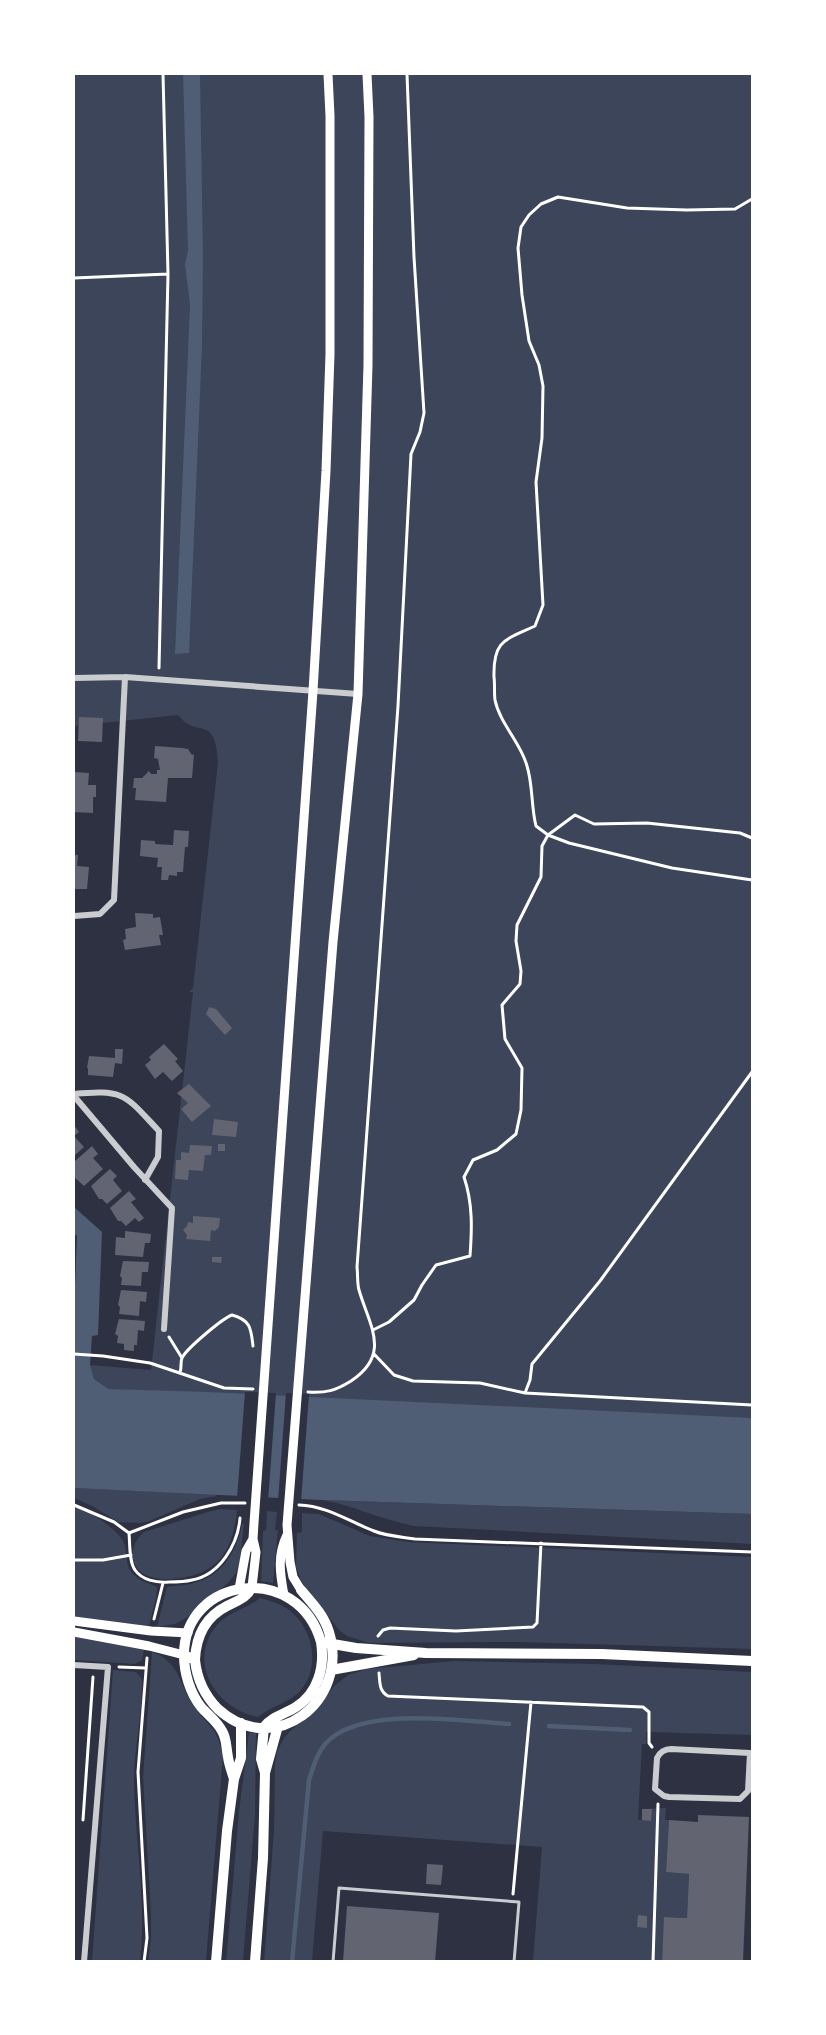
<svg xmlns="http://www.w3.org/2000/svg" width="826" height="2035" font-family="Inter,sans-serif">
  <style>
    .green { fill: #3c4559 }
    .water { fill: #4f5d75 }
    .pier { fill: #2d3142 }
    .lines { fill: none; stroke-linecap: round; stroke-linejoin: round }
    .stream { stroke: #4f5d75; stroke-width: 4.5 }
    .building { fill: #626471 }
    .path { stroke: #fff; stroke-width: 3 }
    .service { stroke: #caccd0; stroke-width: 3 }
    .minor { stroke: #caccd0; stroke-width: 6 }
    .secondary { stroke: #fff; stroke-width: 9 }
    .primary { stroke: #fff; stroke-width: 10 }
  </style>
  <rect width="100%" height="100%" fill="#2d3142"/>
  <!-- green -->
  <path class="green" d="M 74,74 L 752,74 L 752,1440 L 148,1391 L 109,1389 L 94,1379 L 90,1365 L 151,1370 L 193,992 L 189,992 L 193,988 L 218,762 C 215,712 197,740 178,715 L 74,726 Z
    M 74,1488 L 213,1494 L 217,1496 L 200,1499 L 147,1522 L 139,1523 L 118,1522 L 94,1507 L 74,1498 Z
    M 321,1500 L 752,1514 L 752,1544 L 414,1526 C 382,1520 353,1505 321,1500 Z
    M 74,1506 C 88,1510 122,1531 125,1546 C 128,1558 125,1567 135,1576 C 141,1582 150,1583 157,1587 L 156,1598 L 149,1626 L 74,1617 Z
    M 221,1509 L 237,1510 C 233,1553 216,1576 172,1579 C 162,1580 148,1578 141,1572 C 127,1560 132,1542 144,1532 L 211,1511 Z
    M 267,1511 L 277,1512 L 275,1530 L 278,1530 L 273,1583 L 261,1581 L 263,1531 L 266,1530 Z
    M 302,1513 L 319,1514 L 370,1536 L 408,1542 L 752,1557 L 752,1649 L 519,1642 L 369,1643 L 347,1636 L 339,1630 L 308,1591 L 301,1580 L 296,1566 L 297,1533 L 302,1532 Z
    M 242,1524 L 244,1524 L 240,1560 L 236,1573 L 228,1583 L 186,1618 L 175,1624 L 157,1627 L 167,1587 C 175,1585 185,1586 194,1583 C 223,1575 237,1551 242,1524 Z
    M 260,1598 C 269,1600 278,1603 286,1608 C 312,1625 322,1665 301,1690 C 290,1703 271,1706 258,1717 C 216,1709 186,1662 217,1625 C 228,1612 247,1609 260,1598 Z
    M 74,1635 L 144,1650 L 142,1660 L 135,1664 L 74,1660 Z
    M 152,1652 C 179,1662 178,1680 191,1702 C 206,1726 218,1725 223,1757 L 206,1961 L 148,1962 L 151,1938 L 151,1914 L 143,1777 Z
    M 454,1661 L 595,1664 L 752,1672 L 752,1735 L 646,1732 L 646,1744 L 642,1744 L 638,1820 L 642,1820 L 642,1809 L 666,1808 L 665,1820 L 669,1820 L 666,1872 L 689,1874 L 687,1918 L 665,1917 L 662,1961 L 533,1961 L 542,1847 L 323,1831 L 312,1961 L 264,1962 L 274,1830 L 275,1764 L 277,1751 L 284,1738 L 290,1731 L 318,1709 L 334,1686 L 348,1675 L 367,1669 Z
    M 113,1670 L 136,1672 L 142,1679 C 143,1713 134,1747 134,1781 C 135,1841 147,1901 140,1961 L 92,1961 Z
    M 249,1733 L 256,1733 L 255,1815 L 243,1961 L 226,1962 L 239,1812 Z"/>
  <!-- water -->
  <path class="water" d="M 183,74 L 200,74 L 203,256 L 202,346 L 189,653 L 175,654 L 190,305 L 185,264 L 188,251 Z
    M 74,1207 L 102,1232 L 98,1335 L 92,1336 L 90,1365 L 94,1379 L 109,1389 L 208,1392 L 752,1418 L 752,1514 L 321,1500 L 74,1488 L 74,1309 L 77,1236 L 74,1233 Z"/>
  <!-- pier -->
  <path class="pier" d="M 245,1392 L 276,1393 L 268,1501 L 237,1499 Z
    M 286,1393 L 309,1394 L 301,1502 L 278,1501 Z"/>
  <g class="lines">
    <!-- stream -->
    <path class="stream" d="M 549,1726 L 630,1730
      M 292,1962 L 309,1780 C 313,1768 317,1753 326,1743 C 361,1705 462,1721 509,1724"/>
  </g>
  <!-- building -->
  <path class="building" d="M 79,717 L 103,718 L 102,742 L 78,741 Z
    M 155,746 L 182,748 L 188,749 L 192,755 L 194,754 L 192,778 L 168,778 L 166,802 L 135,800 L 136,788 L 133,788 L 134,778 L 142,778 L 149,771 L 151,774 L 157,774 L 157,770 L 160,770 L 158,759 L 154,758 Z
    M 74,772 L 89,773 L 88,785 L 96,785 L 96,797 L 93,797 L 93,813 L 74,812 Z
    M 174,830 L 189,831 L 188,847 L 185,847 L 183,872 L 177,872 L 177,876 L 169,875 L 168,880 L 161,880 L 162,867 L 157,867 L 158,858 L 140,856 L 141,840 L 155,841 L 155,844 L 173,845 Z
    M 74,855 L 78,855 L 77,866 L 89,867 L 87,889 L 74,889 Z
    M 135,913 L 153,914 L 153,918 L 160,917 L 163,935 L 159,935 L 161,945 L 125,950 L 123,940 L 126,939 L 125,929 L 136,927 Z
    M 209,1007 L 216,1009 L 232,1028 L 225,1035 L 206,1014 Z
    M 164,1044 L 178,1059 L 175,1061 L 183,1071 L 172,1081 L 163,1072 L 155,1079 L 145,1065 L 151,1060 L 149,1057 Z
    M 115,1049 L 123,1049 L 122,1064 L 115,1063 L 113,1077 L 88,1075 L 88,1068 L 87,1068 L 89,1056 L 115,1058 Z
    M 189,1084 L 211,1106 L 192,1122 L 181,1109 L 188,1103 L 177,1093 Z
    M 214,1119 L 238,1122 L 236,1137 L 212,1135 Z
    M 74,1125 L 79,1132 L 74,1136 L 84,1147 L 74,1156 Z
    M 218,1144 L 225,1144 L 225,1151 L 218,1151 Z
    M 190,1145 L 212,1146 L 211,1155 L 205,1155 L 203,1171 L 189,1170 L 188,1180 L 175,1179 L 176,1160 L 181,1160 L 181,1152 L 189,1153 Z
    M 92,1146 L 98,1154 L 93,1158 L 103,1169 L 84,1186 L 74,1177 L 74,1162 Z
    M 110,1169 L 117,1176 L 113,1180 L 122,1191 L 107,1204 L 102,1199 L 99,1199 L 91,1186 Z
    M 129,1191 L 136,1199 L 131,1202 L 144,1218 L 139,1222 L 135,1218 L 126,1226 L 121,1221 L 118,1221 L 110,1208 Z
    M 193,1216 L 220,1218 L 219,1227 L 215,1231 L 211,1230 L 210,1241 L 186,1239 L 187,1235 L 183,1230 L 187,1226 L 188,1222 L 193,1223 Z
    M 125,1231 L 151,1234 L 150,1243 L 145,1243 L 143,1257 L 115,1255 L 116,1237 L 125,1238 Z
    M 212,1257 L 222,1257 L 221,1263 L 212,1262 Z
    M 123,1261 L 149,1262 L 148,1272 L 142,1272 L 141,1286 L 121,1285 L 122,1278 L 120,1276 Z
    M 121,1290 L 147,1292 L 146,1302 L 140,1301 L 139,1316 L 119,1314 L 120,1307 L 118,1305 Z
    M 119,1319 L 145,1321 L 144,1331 L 138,1330 L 137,1345 L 134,1345 L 134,1351 L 124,1350 L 124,1344 L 117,1343 L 118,1336 L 115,1334 Z
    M 642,1809 L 652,1809 L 651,1821 L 642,1820 Z
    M 698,1815 L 749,1817 L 743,1962 L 662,1962 L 664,1917 L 687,1918 L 689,1874 L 666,1872 L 669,1820 L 698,1822 Z
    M 427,1864 L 443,1865 L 441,1885 L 426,1884 Z
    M 347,1906 L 439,1913 L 435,1962 L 343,1962 Z
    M 638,1915 L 647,1916 L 647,1928 L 637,1927 Z"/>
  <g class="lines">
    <!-- path -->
    <path class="path" d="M 163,74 L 168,274
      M 752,199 L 735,209 L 687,210 L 627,208 L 558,197 L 541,204 L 529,215 L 521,227 L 518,248 L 522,295 L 529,341 L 539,365 L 543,386 L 542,438 L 536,482 L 543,605 L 535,626 C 505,640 493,640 494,677 C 495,684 494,693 495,700 C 500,724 521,743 527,766 C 533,785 531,806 536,826 L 548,835 L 569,843 L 672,868 L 752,880
      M 74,278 L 168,274 L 159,668
      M 373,1330 L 389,1322 L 414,1300 L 422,1285 L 436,1265 L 470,1256 C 472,1229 473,1204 464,1177 L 473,1160 L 497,1150 L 516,1134 L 521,1110 L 522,1068 L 505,1039 L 502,1005 L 520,984 L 521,971 L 516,941 L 517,925 L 541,877 L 542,846 L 548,835 L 575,815 L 594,824 L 647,823 L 740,833 L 752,838
      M 169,1337 L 182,1358
      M 74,1354 L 103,1356 L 150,1363 L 224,1388 L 253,1389
      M 374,1354 L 394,1375 L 413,1381 L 480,1383 L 525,1393 L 752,1405
      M 180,1372 C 182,1368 180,1362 182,1358 C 186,1349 223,1318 232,1315 C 251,1320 251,1329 253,1346
      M 308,1392 C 326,1393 335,1391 351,1381 C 392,1354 369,1325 359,1290 C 357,1283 358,1275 357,1267 L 398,706 L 411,454 L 420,432 L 424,413 L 414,257 L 407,74
      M 525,1393 L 530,1380 L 532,1364 L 600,1281 L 752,1072
      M 74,1505 L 114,1522 L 129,1533 C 130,1544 129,1562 135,1570 C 142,1580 156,1583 169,1582 C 176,1582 184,1582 192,1580 C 220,1575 238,1544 240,1518
      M 299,1505 C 327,1506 348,1521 374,1531 C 386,1536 402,1537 415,1539 L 752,1552
      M 129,1533 L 183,1512 L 221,1503 L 245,1503
      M 74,1560 L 103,1560 L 131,1555
      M 154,1619 L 163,1583
      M 378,1636 L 383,1630 L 390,1628 L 456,1631 L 533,1627 L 537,1623 L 541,1543
      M 119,1667 L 146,1668
      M 379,1673 C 380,1683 379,1691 388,1696 L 643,1707 L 649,1712 L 649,1743 L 652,1747
      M 83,1820 L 93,1677
      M 513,1894 L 531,1702
      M 144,1962 L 147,1938 L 138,1772 L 147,1658
      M 653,1962 L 658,1804"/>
    <!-- service -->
    <path class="service" d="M 333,1962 L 339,1888 L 519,1902 L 514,1962"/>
    <!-- minor -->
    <path class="minor" d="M 74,678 L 125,677 L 358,694
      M 74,916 L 100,914 L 114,900 L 125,677
      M 74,1094 C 125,1089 125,1095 159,1131 L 158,1157 L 145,1180
      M 74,1096 L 134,1167 L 172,1208 L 164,1329
      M 74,1665 L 108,1667 L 84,1962
      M 750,1753 L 748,1791 L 740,1799 L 669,1797 L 664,1796 L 655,1789 L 657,1758 C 660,1752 664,1749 671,1749 L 750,1753 L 752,1754"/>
    <!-- secondary -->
    <path class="secondary" d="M 252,1587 L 256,1552 L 253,1539
      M 239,1589 L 246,1551 L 253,1539 L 254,1523 L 313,691 L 326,471 L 330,354 L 330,116 L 328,74
      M 301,1590 L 293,1577 L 290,1562 L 287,1525 L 333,942 L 358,694 L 368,365 L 369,117 L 367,74
      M 284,1595 C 280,1574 277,1555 287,1535
      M 74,1621 L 151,1631 L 188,1633
      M 74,1632 L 149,1646 L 184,1655"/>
    <!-- primary -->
    <path class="primary" d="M 184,1655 L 195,1660 C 197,1679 204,1695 218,1709 C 274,1760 350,1701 329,1632 C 324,1615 312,1603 301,1590
      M 195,1660 C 196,1636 205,1617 227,1606 C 238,1600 246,1599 252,1587
      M 331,1670 L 414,1655
      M 264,1727 C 273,1716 285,1714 296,1707 C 318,1693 325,1667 321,1642
      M 264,1727 L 261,1759 L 265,1773
      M 234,1779 C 232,1772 229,1765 228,1757 C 226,1748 227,1739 222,1731 C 217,1721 208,1715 201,1707 C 190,1693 184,1673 184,1655 C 184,1576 298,1561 321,1642 L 356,1648 L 426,1653 L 602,1654 L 752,1661
      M 216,1962 L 227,1831 L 234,1779 L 241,1758 L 241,1723
      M 255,1962 L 263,1858 L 265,1773 L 278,1726"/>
  </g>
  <!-- border -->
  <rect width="826" height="2035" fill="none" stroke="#ffffff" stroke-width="150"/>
</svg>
